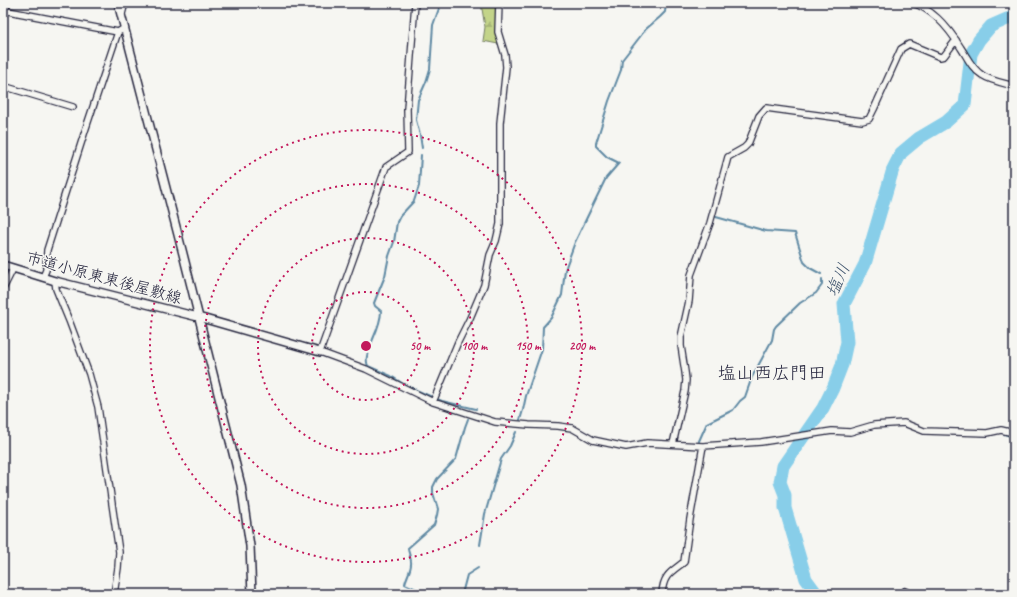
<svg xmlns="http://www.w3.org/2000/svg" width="1017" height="597" font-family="Caveat,'Klee One',sans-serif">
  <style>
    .forest { fill: url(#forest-firs); stroke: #727b62 }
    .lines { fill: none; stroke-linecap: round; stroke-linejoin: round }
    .stream { stroke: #5f89a3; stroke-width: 2 }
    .river { stroke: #88cee9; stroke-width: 13 }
    .minor-casing { stroke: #22223b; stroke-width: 8 }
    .tertiary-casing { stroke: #22223b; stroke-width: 10 }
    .minor { stroke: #f6f6f2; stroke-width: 5.5 }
    .tertiary { stroke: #f6f6f2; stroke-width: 7 }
    .ring { fill: none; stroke: #c2185b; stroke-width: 2; stroke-dasharray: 2 4 }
    .labels { text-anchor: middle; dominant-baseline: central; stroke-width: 3; stroke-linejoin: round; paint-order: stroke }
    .street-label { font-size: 16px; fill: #22223b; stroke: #f6f6f2 }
    .water-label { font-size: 17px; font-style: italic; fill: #41566f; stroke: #f6f6f2 }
    .quarter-label { font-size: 18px; fill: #22223b; stroke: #f6f6f2 }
    .centre { fill: #c2185b; stroke: #f6f6f2; stroke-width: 2 }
    .ring-label { font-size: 12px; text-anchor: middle; font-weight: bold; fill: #c2185b; stroke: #f6f6f2; stroke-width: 3; stroke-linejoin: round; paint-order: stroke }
  </style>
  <defs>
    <pattern id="forest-firs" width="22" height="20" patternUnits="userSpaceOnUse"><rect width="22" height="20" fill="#c3d489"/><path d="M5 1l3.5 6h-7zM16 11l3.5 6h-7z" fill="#a7b677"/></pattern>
  </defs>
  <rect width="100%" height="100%" fill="#f6f6f2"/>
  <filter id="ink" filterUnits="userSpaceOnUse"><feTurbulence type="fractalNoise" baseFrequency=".025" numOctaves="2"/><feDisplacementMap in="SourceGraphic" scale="8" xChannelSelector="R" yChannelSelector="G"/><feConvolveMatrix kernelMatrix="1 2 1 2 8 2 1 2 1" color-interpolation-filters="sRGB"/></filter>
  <g filter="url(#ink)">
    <!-- forest -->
    <path class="forest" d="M 481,3 L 497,3 L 499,39 L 498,44 L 483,41 L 485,27 Z"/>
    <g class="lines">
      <!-- stream -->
      <path class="stream" d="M 422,148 L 420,135 L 416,120 L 418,100 L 426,82 L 430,69 L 433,25 L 441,3
        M 421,155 L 419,186 L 414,201 L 400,216 L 397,222 L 394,242 L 389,256 L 385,276 L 374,303 L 375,306 L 381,311 C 381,320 377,330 373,339 C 370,348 364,357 368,366 L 391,376 L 405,385 L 432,397 L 442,401 L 476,409
        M 716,217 L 766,231 L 795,233 L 804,262 L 810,268 L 821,274
        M 520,420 L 523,410 L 526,396 L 542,349 L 543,327 L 551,318 L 562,295 L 565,270 L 567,264 L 575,242 L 606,178 L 619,163 L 607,157 L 596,146 L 596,143 L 609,101 L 621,70 L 622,60 L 646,29 L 660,17 L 665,12 L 666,3
        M 1004,434 L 1014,437
        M 699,441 L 707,423 L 733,410 L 740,401 L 745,397 L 752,377 L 772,340 L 774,329 L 776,326 L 800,303 L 816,293 L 822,285 L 822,279
        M 480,545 L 485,514 L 501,459 L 510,446 L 516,432
        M 421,594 L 418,590 L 405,584 C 406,577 411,571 411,564 C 412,559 408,553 408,548 L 434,525 L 437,515 L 438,509 L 433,493 L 433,487 L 437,479 L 456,459 L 465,427 L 468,419
        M 462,594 L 467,575 L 478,568"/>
      <!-- river -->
      <path class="river" d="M 817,594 L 806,579 L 785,508 L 785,495 L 780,482 L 783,466 L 823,408 L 833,388 L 842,365 L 847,342 L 844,304 L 865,264 L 893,169 L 901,153 L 919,138 L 946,122 L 965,105 L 971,54 L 979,40 L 991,26 L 1007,19 L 1014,18"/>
      <defs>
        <path id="minor" d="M 415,3 L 407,109 L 408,152 L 386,167 L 320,352 L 366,369 L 433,402 L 495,422 L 529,425 L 558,426 L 572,428 L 593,440 L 626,447 L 647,443 L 703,446 L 761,442 L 832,431 L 850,432 L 874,425 L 904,423 L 924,431 L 987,433 L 1001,430 L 1014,433
          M 912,3 C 933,9 950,30 961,48 C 967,57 972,69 982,75 C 991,81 1003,83 1014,86
          M 3,10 L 97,28 L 118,32
          M 122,14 L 125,3
          M 3,86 L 73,107
          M 43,277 L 46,270 L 47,250 L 85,131 L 118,32 L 125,28
          M 55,281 L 56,289 L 70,323 L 89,374 L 98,407 L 119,552 L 118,568 L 114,594
          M 3,289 L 13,269
          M 433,402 L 458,342 L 470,318 L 484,285 L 490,255 L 496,241 L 500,224 L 500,123 L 506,67 L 505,55 L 498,32 L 499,3
          M 673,444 L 685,391 L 686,380 L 685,372 L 681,346 L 681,337 L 689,301 L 691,275 L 710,223 L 728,157 L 744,148 L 748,144 L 759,116 L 766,108 L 862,121 L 869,119 L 874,109 L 901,49 L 909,44 L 940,57 L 944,56 L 956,40
          M 905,591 L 911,594
          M 662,594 C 663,575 671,572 684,562 L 690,519 L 703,446"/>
        <path id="tertiary" d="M 118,3 L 183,254 L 241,485 L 250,546 L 252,594
          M 3,265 L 55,281 L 198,317 L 320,352"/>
      </defs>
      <!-- minor casing -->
      <use href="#minor" class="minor-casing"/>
      <!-- tertiary casing -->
      <use href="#tertiary" class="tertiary-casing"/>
      <!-- minor -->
      <use href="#minor" class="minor"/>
      <!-- tertiary -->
      <use href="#tertiary" class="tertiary"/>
    </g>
  </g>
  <!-- distance rings -->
  <g class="ring">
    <circle cx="366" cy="346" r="54"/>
    <circle cx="366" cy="346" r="108"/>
    <circle cx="366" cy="346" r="162"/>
    <circle cx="366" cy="346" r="216"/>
  </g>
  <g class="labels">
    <!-- street labels -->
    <g class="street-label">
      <text transform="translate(104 278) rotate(15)">市道小原東東後屋敷線</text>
    </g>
    <!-- water labels -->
    <g class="water-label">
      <text transform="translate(838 280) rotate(-66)">塩川</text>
    </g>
    <!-- quarter labels -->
    <g class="quarter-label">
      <text x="772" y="373">塩山西広門田</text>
    </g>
  </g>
  <circle cx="366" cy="346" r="6" class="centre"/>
  <g class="ring-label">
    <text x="420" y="350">50 m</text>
    <text x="474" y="350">100 m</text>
    <text x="528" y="350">150 m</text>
    <text x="582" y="350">200 m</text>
  </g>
  <!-- margin -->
  <rect width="1017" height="597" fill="none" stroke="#f6f6f2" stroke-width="16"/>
  <rect x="8" y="8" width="1001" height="581" fill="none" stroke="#22223b" stroke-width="1.5" filter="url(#ink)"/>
</svg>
